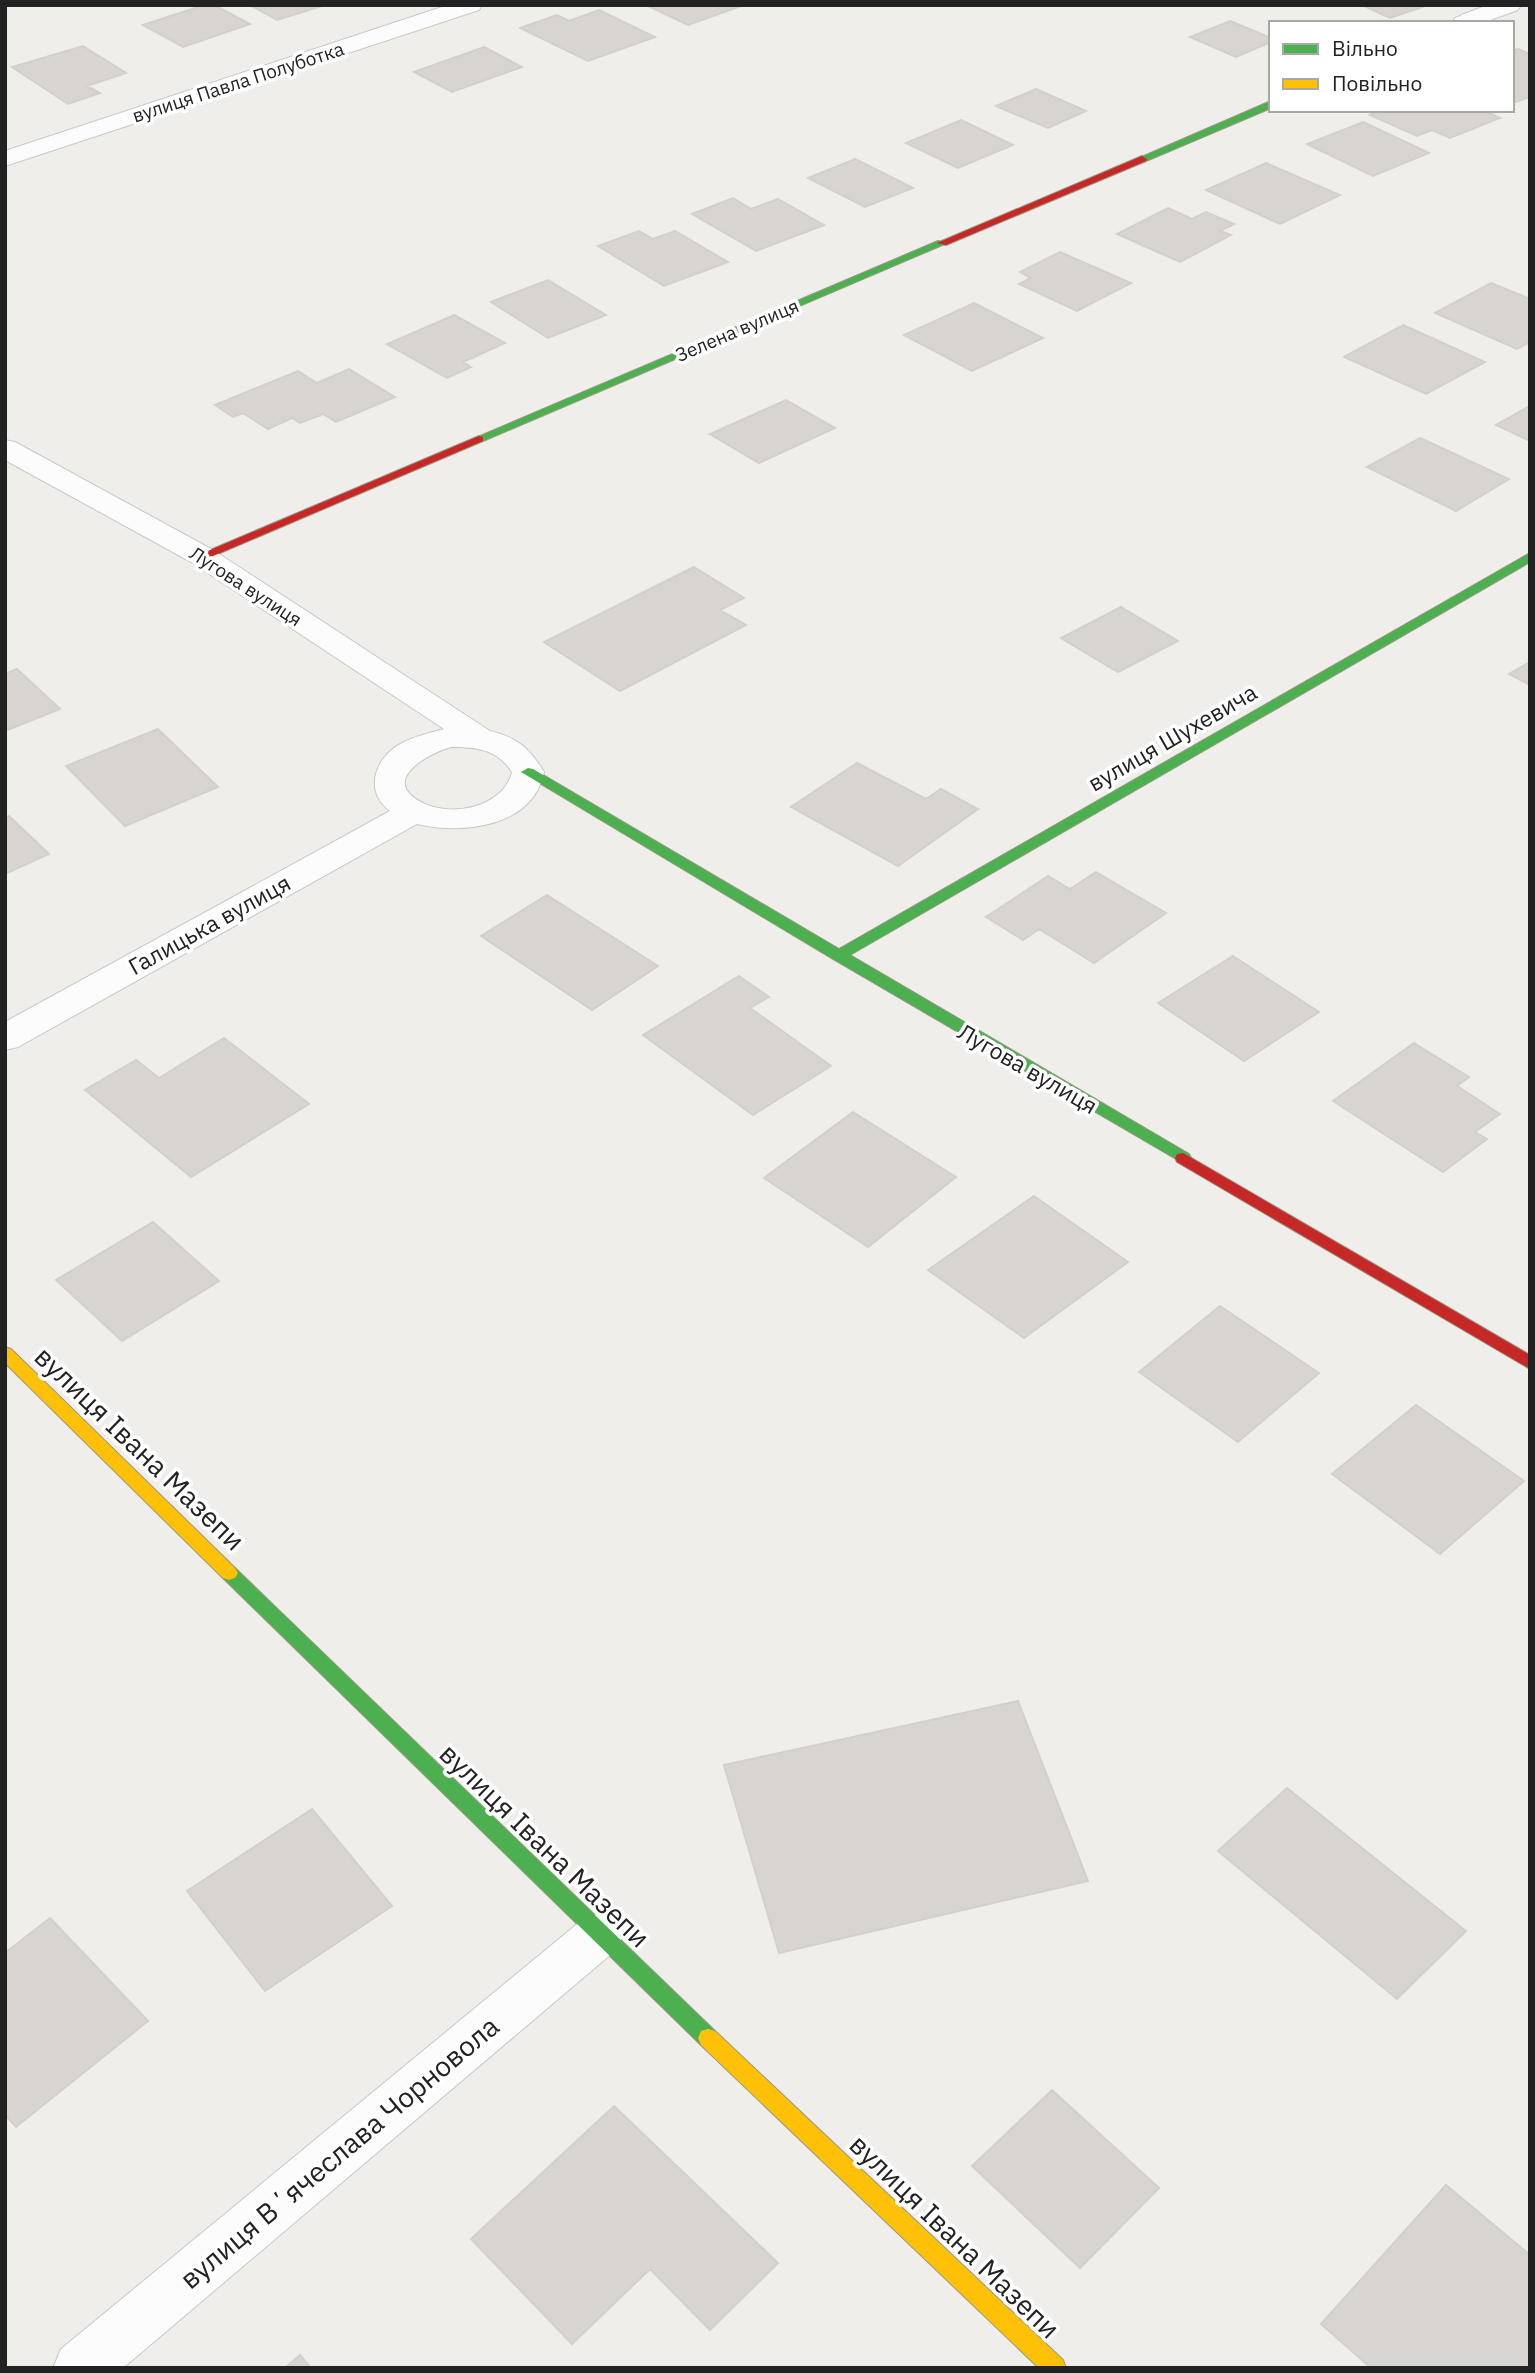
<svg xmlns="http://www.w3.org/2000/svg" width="1535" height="2373" font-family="'IBM Plex Sans',sans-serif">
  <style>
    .building { fill: #d7d4d2; stroke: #d3d0cc; stroke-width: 2 }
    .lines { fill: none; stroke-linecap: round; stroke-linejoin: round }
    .lane-casing { stroke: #c9c8c7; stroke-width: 2 }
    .street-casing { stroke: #c9c8c7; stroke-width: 2 }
    .fast-casing { stroke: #999a82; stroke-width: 2 }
    .slow-casing { stroke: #999a82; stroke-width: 2 }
    .jam-casing { stroke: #999a82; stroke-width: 2 }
    .lane { fill: #fdfcfc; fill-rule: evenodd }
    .street { fill: #fdfcfc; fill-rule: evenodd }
    .fast { fill: #4caf50; fill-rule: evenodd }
    .slow { fill: #ffc107; fill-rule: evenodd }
    .jam { fill: #c62828; fill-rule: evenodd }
    .labels { text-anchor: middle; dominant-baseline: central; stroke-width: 7; stroke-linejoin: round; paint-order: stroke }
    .far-street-label { font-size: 19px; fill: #222; stroke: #fff }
    .street-label { font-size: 23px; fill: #222; stroke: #fff }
    .near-street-label { font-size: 28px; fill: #222; stroke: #fff }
  </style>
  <rect width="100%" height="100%" fill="#f0eeeb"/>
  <!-- building -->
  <path class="building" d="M 204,5 L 214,5 L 250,24 L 183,47 L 143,25 Z
    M 250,5 L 325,5 L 277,20 Z
    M 646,5 L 744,5 L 688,25 Z
    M 1362,5 L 1428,5 L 1390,18 Z
    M 599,10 L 655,37 L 588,61 L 520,28 L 557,15 L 569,21 Z
    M 1230,21 L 1271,38 L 1271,42 L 1236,57 L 1190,37 Z
    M 83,46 L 126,73 L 87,86 L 100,93 L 68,104 L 12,67 Z
    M 484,47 L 522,67 L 452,92 L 414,72 Z
    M 1518,49 L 1530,54 L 1530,97 L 1512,103 L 1512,51 Z
    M 1036,89 L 1086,111 L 1048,128 L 996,106 Z
    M 1381,110 L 1483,110 L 1500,118 L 1450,138 L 1432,130 L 1417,136 L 1370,115 Z
    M 961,120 L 1013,145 L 958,168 L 906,143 Z
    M 1363,122 L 1429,153 L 1373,176 L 1307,144 Z
    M 855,159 L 913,188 L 865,207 L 808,178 Z
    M 1266,163 L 1340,195 L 1280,224 L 1206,190 Z
    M 733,198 L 751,209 L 778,199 L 824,225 L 756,251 L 692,214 Z
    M 1168,208 L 1192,219 L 1206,212 L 1234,224 L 1220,231 L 1231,235 L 1180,262 L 1117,234 Z
    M 639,231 L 653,239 L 675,231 L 728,262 L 664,286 L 598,246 Z
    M 1060,252 L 1131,283 L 1077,311 L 1019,284 L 1031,278 L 1020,272 Z
    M 548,280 L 606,315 L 548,338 L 491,302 Z
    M 1491,283 L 1530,299 L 1530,342 L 1517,349 L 1435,313 Z
    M 974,303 L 1043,338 L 972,371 L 904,335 Z
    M 454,315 L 505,343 L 463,362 L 471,367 L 447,378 L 387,344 Z
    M 1403,325 L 1485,362 L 1426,394 L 1344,357 Z
    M 349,369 L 395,397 L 336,422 L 323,414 L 300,423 L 292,418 L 268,429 L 243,413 L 233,417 L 215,405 L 298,371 L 317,383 Z
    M 786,400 L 835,428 L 759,463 L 710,434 Z
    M 1530,406 L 1530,441 L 1496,425 Z
    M 1420,438 L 1509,479 L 1456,511 L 1367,467 Z
    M 694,567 L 744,598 L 720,610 L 746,625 L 620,691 L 544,642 Z
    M 1121,607 L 1178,641 L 1118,672 L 1061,638 Z
    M 1530,662 L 1530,685 L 1509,674 Z
    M 17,669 L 60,709 L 5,731 L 5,674 Z
    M 158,729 L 218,787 L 125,826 L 66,766 Z
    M 857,763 L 926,799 L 941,789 L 978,809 L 898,866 L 791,807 Z
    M 9,816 L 49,854 L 5,874 L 5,818 Z
    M 1096,872 L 1166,913 L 1094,963 L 1039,929 L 1023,940 L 986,917 L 1048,876 L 1070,889 Z
    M 547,895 L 658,966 L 592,1010 L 481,936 Z
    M 1233,956 L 1319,1012 L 1244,1061 L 1158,1003 Z
    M 739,976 L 769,997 L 750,1008 L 831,1066 L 753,1115 L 643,1035 Z
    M 224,1038 L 309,1104 L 191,1177 L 85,1090 L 136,1060 L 159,1078 Z
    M 1414,1043 L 1469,1077 L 1457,1086 L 1500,1114 L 1475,1132 L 1487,1139 L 1443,1172 L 1333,1101 Z
    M 853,1112 L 956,1177 L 868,1247 L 764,1178 Z
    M 1034,1196 L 1128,1262 L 1024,1338 L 928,1270 Z
    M 153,1222 L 219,1281 L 122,1341 L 56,1280 Z
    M 1220,1306 L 1319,1373 L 1238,1442 L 1139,1372 Z
    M 1416,1405 L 1524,1481 L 1440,1554 L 1332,1474 Z
    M 1018,1701 L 1088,1881 L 779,1953 L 724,1765 Z
    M 1287,1788 L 1466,1931 L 1397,1999 L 1218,1851 Z
    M 312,1809 L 392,1906 L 265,1991 L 187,1891 Z
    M 50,1918 L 148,2021 L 16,2127 L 5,2115 L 5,1953 Z
    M 1052,2090 L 1159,2188 L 1080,2268 L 972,2166 Z
    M 614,2106 L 778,2263 L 710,2330 L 650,2269 L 572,2344 L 471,2239 Z
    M 1446,2185 L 1530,2255 L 1530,2368 L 1371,2368 L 1321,2324 Z
    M 300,2355 L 311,2368 L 285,2368 Z"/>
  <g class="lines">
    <defs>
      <path id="lane" d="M 1488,5 L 1521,5 L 1518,10 L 1482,23 L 1460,23 L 1458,20 L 1461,15 Z"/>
      <path id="street" d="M 448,5 L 482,5 L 479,10 L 5,166 L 5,151 Z
        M 1469,13 L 1477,15 L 1480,20 L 1478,23 L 1452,23 L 1455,18 Z
        M 5,440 L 15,442 L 213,550 L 490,731 C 517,737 530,749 544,772 C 533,827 463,835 417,824 L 18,1047 L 5,1050 L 5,1022 L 390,811 C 363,791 375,757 402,743 C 415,736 430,733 444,729 L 191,562 L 5,460 ZM 451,747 C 476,747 497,749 512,772 C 503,808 451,818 421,802 C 379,780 429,753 451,747 Z
        M 599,1913 L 616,1920 L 623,1935 L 616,1950 L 123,2368 L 53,2368 L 61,2349 L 582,1920 Z"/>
      <path id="fast" d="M 1271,101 L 1271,108 L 1146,161 L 1137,159 Z
        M 938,241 L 947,243 L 483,441 L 479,442 L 473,439 Z
        M 1530,553 L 1530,562 L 850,955 L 1189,1154 L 1191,1158 L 1189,1162 L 1183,1163 L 833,959 L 521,772 L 528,768 L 533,769 L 839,949 Z
        M 229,1566 L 235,1568 L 715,2031 L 718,2038 L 715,2045 L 708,2047 L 701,2045 L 223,1578 L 220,1573 L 223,1568 Z"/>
      <path id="slow" d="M 5,1347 L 11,1349 L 235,1568 L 238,1573 L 235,1578 L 229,1580 L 223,1578 L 5,1363 Z
        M 708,2029 L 715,2031 L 1063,2360 L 1066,2368 L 1039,2368 L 701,2045 L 698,2038 L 701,2031 Z"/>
      <path id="jam" d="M 1142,156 L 1147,159 L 1146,161 L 946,245 L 937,243 Z
        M 479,436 L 483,437 L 483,441 L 206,559 L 202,560 L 196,556 Z
        M 1183,1153 L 1530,1355 L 1530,1369 L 1177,1162 L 1175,1158 L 1177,1154 Z"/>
    </defs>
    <!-- lane casing -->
    <use href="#lane" class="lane-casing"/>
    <!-- street casing -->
    <use href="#street" class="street-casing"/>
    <!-- fast casing -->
    <use href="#fast" class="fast-casing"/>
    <!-- slow casing -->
    <use href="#slow" class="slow-casing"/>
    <!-- jam casing -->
    <use href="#jam" class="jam-casing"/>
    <!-- lane -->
    <use href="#lane" class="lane"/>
    <!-- street -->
    <use href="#street" class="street"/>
    <!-- fast -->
    <use href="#fast" class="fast"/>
    <!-- slow -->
    <use href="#slow" class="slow"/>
    <!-- jam -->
    <use href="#jam" class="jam"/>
  </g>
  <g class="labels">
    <!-- far-street labels -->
    <g class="far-street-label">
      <text transform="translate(238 82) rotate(-18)">вулиця Павла Полуботка</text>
      <text transform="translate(737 330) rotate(-23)">Зелена вулиця</text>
      <text transform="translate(246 586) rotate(33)">Лугова вулиця</text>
    </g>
    <!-- street labels -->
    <g class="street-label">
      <text transform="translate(1172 737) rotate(-30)">вулиця Шухевича</text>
      <text transform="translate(209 924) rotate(-29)">Галицька вулиця</text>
      <text transform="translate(1028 1068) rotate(30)">Лугова вулиця</text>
    </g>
    <!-- near-street labels -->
    <g class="near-street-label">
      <text transform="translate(140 1448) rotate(44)">вулиця Івана Мазепи</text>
      <text transform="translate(545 1845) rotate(44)">вулиця Івана Мазепи</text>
      <text transform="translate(339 2152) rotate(-40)">вулиця Вʼячеслава Чорновола</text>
      <text transform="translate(955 2236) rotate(44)">вулиця Івана Мазепи</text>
    </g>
  </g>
  <!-- border -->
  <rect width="1535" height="2373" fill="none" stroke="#222222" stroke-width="14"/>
  <!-- legend -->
  <rect x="1269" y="21" width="245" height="91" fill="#ffffff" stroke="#a7a7a7" stroke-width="2"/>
  <rect x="1283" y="44" width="35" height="10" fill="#4caf50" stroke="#a7a7a7" stroke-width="2"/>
  <text x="1332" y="56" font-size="21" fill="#222222">Вільно</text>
  <rect x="1283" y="79" width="35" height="10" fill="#ffc107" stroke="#a7a7a7" stroke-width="2"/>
  <text x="1332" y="91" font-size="21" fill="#222222">Повільно</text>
</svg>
